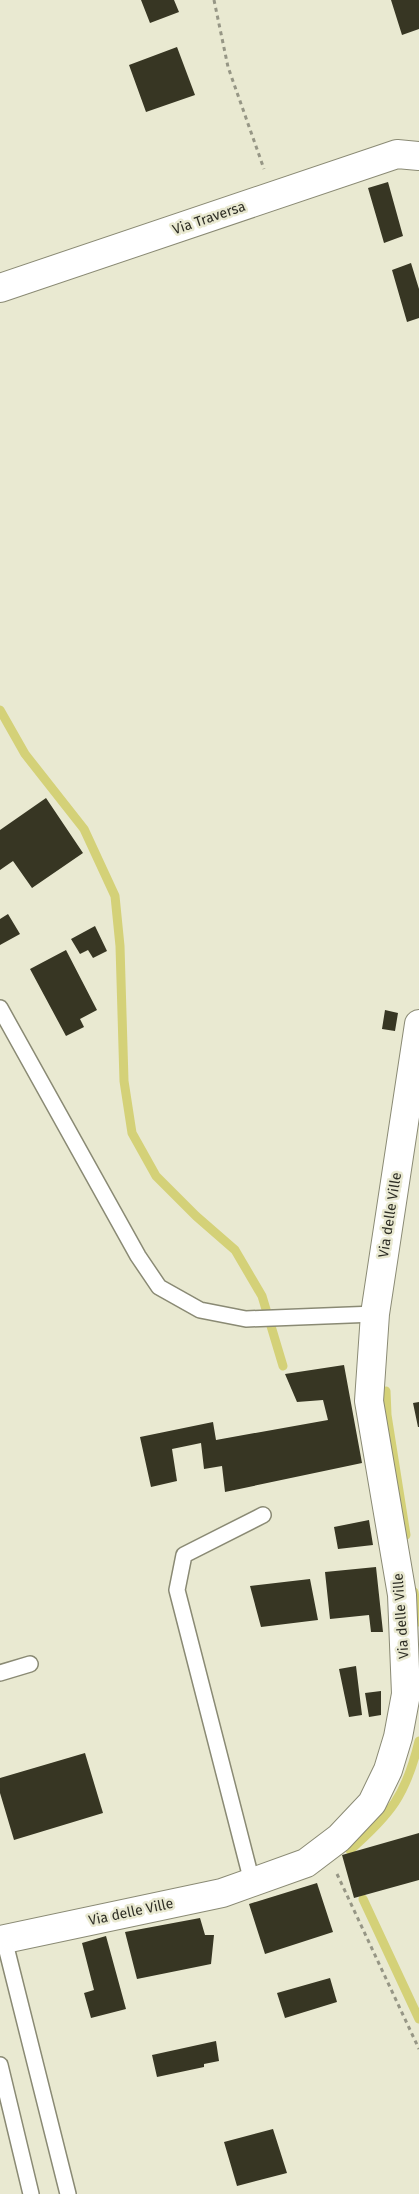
<svg xmlns="http://www.w3.org/2000/svg" width="419" height="2194" font-family="'Fira Sans',sans-serif">
  <style>
    .lines { fill: none; stroke-linecap: round; stroke-linejoin: round }
    .stream { stroke: #d4d178; stroke-width: 9 }
    .building { fill: #373623 }
    .service-casing { stroke: #8a8a74; stroke-width: 18 }
    .minor-casing { stroke: #8a8a74; stroke-width: 30 }
    .tertiary-casing { stroke: #8a8a74; stroke-width: 30 }
    .path { stroke: #969685; stroke-width: 3; stroke-dasharray: 4 4; stroke-linecap: butt }
    .service { stroke: #fff; stroke-width: 15 }
    .minor { stroke: #fff; stroke-width: 28 }
    .tertiary { stroke: #fff; stroke-width: 28 }
    .labels { text-anchor: middle; dominant-baseline: central; stroke-width: 5; stroke-linejoin: round; paint-order: stroke }
    .street-label { font-size: 14px; fill: #2d2d24; stroke: #e9e9d1 }
  </style>
  <rect width="100%" height="100%" fill="#e9e9d1"/>
  <g class="lines">
    <!-- stream -->
    <path class="stream" d="M 0,710 L 25,754 L 84,829 L 115,896 L 120,946 L 124,1081 L 132,1133 L 156,1176 L 196,1216 L 235,1250 L 262,1296 L 283,1366
      M 386,1391 L 387,1415 L 406,1535
      M 414,1592 L 419,1622
      M 350,1850 C 391,1814 406,1795 419,1741
      M 363,1899 L 419,2019"/>
  </g>
  <!-- building -->
  <path class="building" d="M 141,0 L 174,0 L 179,12 L 150,23 Z
    M 391,0 L 419,0 L 419,29 L 402,35 Z
    M 177,47 L 195,95 L 146,112 L 129,65 Z
    M 388,182 L 403,236 L 384,243 L 368,188 Z
    M 411,263 L 419,289 L 419,318 L 407,322 L 392,270 Z
    M 46,798 L 83,853 L 32,888 L 13,861 L 0,870 L 0,830 Z
    M 8,914 L 20,934 L 0,945 L 0,919 Z
    M 95,926 L 107,951 L 93,958 L 88,950 L 80,954 L 71,939 Z
    M 66,950 L 97,1010 L 80,1019 L 84,1027 L 66,1036 L 30,969 Z
    M 385,1010 L 398,1013 L 395,1031 L 382,1029 Z
    M 344,1365 L 362,1463 L 225,1492 L 222,1466 L 204,1469 L 201,1443 L 172,1449 L 177,1481 L 151,1487 L 140,1437 L 213,1422 L 216,1440 L 328,1420 L 323,1400 L 297,1402 L 285,1374 Z
    M 419,1402 L 419,1427 L 418,1427 L 413,1403 Z
    M 369,1520 L 373,1545 L 338,1549 L 334,1527 Z
    M 376,1567 L 383,1632 L 371,1632 L 369,1615 L 330,1619 L 325,1572 Z
    M 310,1579 L 318,1620 L 261,1627 L 250,1586 Z
    M 356,1666 L 362,1715 L 349,1717 L 339,1669 Z
    M 381,1691 L 381,1715 L 369,1717 L 365,1693 Z
    M 85,1753 L 103,1813 L 14,1840 L 0,1793 L 0,1778 Z
    M 419,1833 L 419,1880 L 354,1898 L 342,1855 Z
    M 317,1883 L 333,1932 L 265,1954 L 249,1904 Z
    M 200,1918 L 205,1935 L 214,1935 L 211,1964 L 137,1979 L 125,1932 Z
    M 106,1936 L 126,2009 L 91,2018 L 84,1993 L 94,1990 L 82,1943 Z
    M 330,1978 L 337,2002 L 285,2018 L 277,1993 Z
    M 216,2041 L 219,2061 L 204,2064 L 204,2067 L 157,2077 L 152,2055 Z
    M 273,2129 L 287,2173 L 237,2186 L 224,2142 Z"/>
  <g class="lines">
    <defs>
      <path id="service" d="M 0,1008 L 138,1256 L 159,1287 L 200,1310 L 246,1319 L 375,1314
        M 0,1673 L 30,1664
        M 252,1882 L 177,1590 L 184,1555 L 263,1515
        M 4,1939 L 68,2194
        M 0,2065 L 31,2194"/>
      <path id="minor" d="M 0,288 L 397,154 L 419,156"/>
      <path id="tertiary" d="M 0,1940 L 222,1893 L 306,1863 L 339,1838 L 372,1803 L 388,1770 L 398,1737 L 406,1694 L 402,1595 L 369,1401 L 375,1314 L 419,1024"/>
    </defs>
    <!-- service casing -->
    <use href="#service" class="service-casing"/>
    <!-- minor casing -->
    <use href="#minor" class="minor-casing"/>
    <!-- tertiary casing -->
    <use href="#tertiary" class="tertiary-casing"/>
    <!-- path -->
    <path class="path" d="M 214,0 L 228,67 L 264,169
      M 337,1874 L 419,2049"/>
    <!-- service -->
    <use href="#service" class="service"/>
    <!-- minor -->
    <use href="#minor" class="minor"/>
    <!-- tertiary -->
    <use href="#tertiary" class="tertiary"/>
  </g>
  <g class="labels">
    <!-- street labels -->
    <g class="street-label">
      <text transform="translate(209 218) rotate(-19)">Via Traversa</text>
      <text transform="translate(390 1215) rotate(-81)">Via delle Ville</text>
      <text transform="translate(401 1616) rotate(-94)">Via delle Ville</text>
      <text transform="translate(131 1912) rotate(-12)">Via delle Ville</text>
    </g>
  </g>
</svg>
